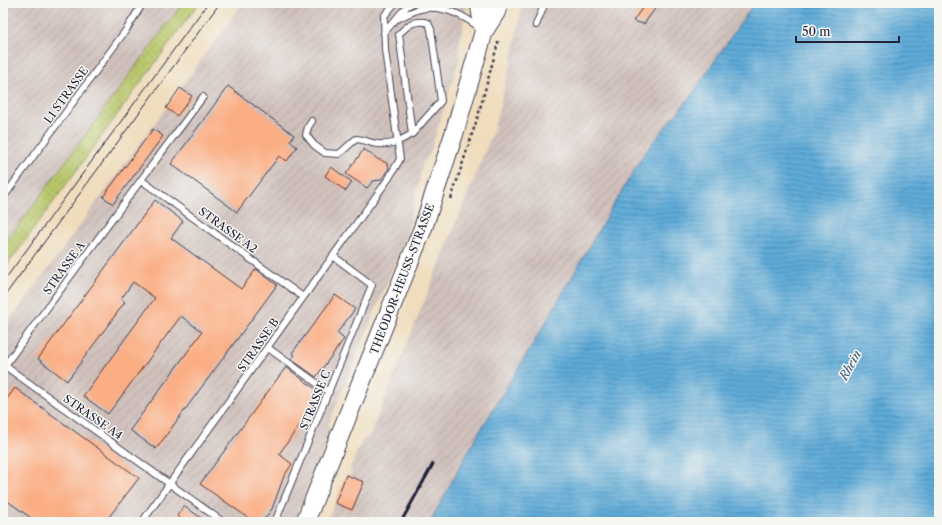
<svg xmlns="http://www.w3.org/2000/svg" width="942" height="525" font-family="'Libre Caslon Text',serif">
  <style>
    .industrial { fill: url(#industrial-furrows) }
    .grass { fill: url(#grass-dots); stroke: #6c7452 }
    .water { fill: url(#water-rules); stroke: #40668a }
    .building { fill: #fbad83 }
    .lines { fill: none; stroke-linecap: round; stroke-linejoin: round }
    .lane-casing { stroke: #413e4e; stroke-width: 8 }
    .secondary-casing { stroke: #413e4e; stroke-width: 20 }
    .path { stroke: #413e4e; stroke-width: 2.5; stroke-dasharray: 3 3; stroke-linecap: butt }
    .lane { stroke: #fff; stroke-width: 6 }
    .secondary { stroke: #fff; stroke-width: 18 }
    .tram { stroke: #22223b; stroke-width: 1 }
    .rail { stroke: #22223b; stroke-width: 3 }
    .labels { text-anchor: middle; dominant-baseline: central; stroke-width: 3; stroke-linejoin: round; paint-order: stroke }
    .street-label { font-size: 11px; fill: #22223b; stroke: #f6f6f2 }
    .water-label { font-size: 12px; font-style: italic; fill: #3a597a; stroke: #f6f6f2 }
  </style>
  <defs>
    <pattern id="industrial-furrows" width="10" height="10" patternUnits="userSpaceOnUse"><rect width="10" height="10" fill="#cfc0bb"/><path d="M-1 1l2-2M0 10L10 0M9 11l2-2" fill="none" stroke="#b1a5a2"/></pattern>
    <pattern id="grass-dots" width="8" height="8" patternUnits="userSpaceOnUse"><rect width="8" height="8" fill="#b7c668"/><path d="M2 2h.1M6 6h.1" fill="none" stroke="#9daa5b" stroke-width="1.8" stroke-linecap="round"/></pattern>
    <pattern id="water-rules" width="6" height="5" patternUnits="userSpaceOnUse"><rect width="6" height="5" fill="#5fabd8"/><path d="M0 2.5h6" fill="none" stroke="#4e8bb0"/></pattern>
  </defs>
  <rect width="100%" height="100%" fill="#f6f6f2"/>
  <filter id="ink" filterUnits="userSpaceOnUse"><feTurbulence type="fractalNoise" baseFrequency=".025" numOctaves="2"/><feDisplacementMap in="SourceGraphic" scale="8" xChannelSelector="R" yChannelSelector="G"/><feConvolveMatrix kernelMatrix="1 2 1 2 8 2 1 2 1" color-interpolation-filters="sRGB"/></filter>
  <filter id="wash" filterUnits="userSpaceOnUse"><feTurbulence type="fractalNoise" baseFrequency=".012" numOctaves="4" result="noise"/><feDisplacementMap in="SourceGraphic" scale="16" xChannelSelector="R" yChannelSelector="G"/><feGaussianBlur stdDeviation="0.9" result="paint"/><feColorMatrix in="noise" values="0 0 0 0 0 0 0 0 0 0 0 0 0 0 0 0 0 1.4 0 .05"/><feComposite in="paint" operator="in"/></filter>
  <g filter="url(#wash)">
    <rect width="100%" height="100%" fill="#f0ddbd"/>
    <!-- industrial -->
    <path class="industrial" d="M 3,3 L 183,3 L 3,246 Z
      M 243,3 L 468,3 L 459,45 L 460,57 L 430,153 L 423,163 L 408,232 L 328,425 L 331,433 L 294,522 L 3,522 L 3,330 Z
      M 522,3 L 754,3 L 690,97 L 646,151 L 612,207 L 542,329 L 475,439 L 430,522 L 327,522 L 346,475 L 349,476 L 351,471 L 351,466 L 362,441 L 370,435 L 494,129 L 514,50 Z"/>
    <!-- grass -->
    <path class="grass" d="M 183,3 L 199,3 L 3,271 L 3,246 Z"/>
    <!-- water -->
    <path class="water" d="M 754,3 L 939,3 L 939,522 L 430,522 L 475,439 L 542,329 L 612,207 L 646,151 L 690,97 Z"/>
    <g id="blocks">
      <!-- building -->
      <path class="building" d="M 646,3 L 659,3 L 644,24 L 633,21 Z
        M 228,86 L 294,135 L 290,141 L 297,147 L 287,161 L 279,156 L 237,212 L 171,164 Z
        M 180,88 L 192,96 L 177,116 L 166,108 Z
        M 153,129 L 163,136 L 113,204 L 103,197 Z
        M 364,149 L 379,160 L 381,160 L 388,164 L 389,168 L 381,180 L 373,181 L 367,188 L 346,174 Z
        M 331,167 L 352,182 L 346,191 L 325,176 Z
        M 155,200 L 183,221 L 171,238 L 241,289 L 256,269 L 277,285 L 156,449 L 130,430 L 202,332 L 181,316 L 108,414 L 83,396 L 155,298 L 133,282 L 121,299 L 125,302 L 67,381 L 38,359 Z
        M 335,295 L 355,309 L 337,333 L 344,339 L 316,377 L 291,359 L 295,355 L 292,353 Z
        M 286,367 L 322,394 L 279,454 L 292,464 L 284,476 L 272,509 L 262,522 L 254,522 L 200,484 Z
        M 15,388 L 139,478 L 105,522 L 37,522 L 3,498 L 3,404 Z
        M 346,475 L 364,482 L 352,510 L 335,503 Z
        M 184,506 L 207,522 L 185,522 L 177,516 Z"/>
    </g>
  </g>
  <g filter="url(#ink)">
    <use href="#blocks" fill-opacity="0" stroke="#413e4e" stroke-width="1"/>
    <g class="lines">
      <defs>
        <path id="lane" d="M 464,3 L 478,6
          M 397,19 C 404,16 412,11 420,9 C 442,4 463,15 480,28
          M 536,25 L 545,3
          M 384,33 L 407,6 L 413,3
          M 312,121 L 308,127 L 306,135 L 314,145 L 325,153 L 339,154 L 356,139 C 362,139 366,141 372,143 C 388,147 398,142 412,134 L 399,34 C 408,25 415,19 428,23 L 431,29 L 441,101 L 412,134
          M 141,180 L 303,297
          M 3,198 L 126,30 L 143,3
          M 268,348 L 329,392
          M 5,366 L 223,522
          M 3,368 L 141,180 L 203,97
          M 3,521 L 5,522
          M 142,522 L 389,178 L 400,159 L 385,50 L 384,16 L 395,3
          M 275,522 L 372,285 L 333,256"/>
        <path id="secondary" d="M 481,3 L 480,7 L 484,31
          M 305,522 L 423,228 L 454,134 L 484,31 L 496,12 L 499,3"/>
      </defs>
      <!-- lane casing -->
      <use href="#lane" class="lane-casing"/>
      <!-- secondary casing -->
      <use href="#secondary" class="secondary-casing"/>
      <!-- path -->
      <path class="path" d="M 451,199 L 478,116 L 499,39"/>
      <!-- lane -->
      <use href="#lane" class="lane"/>
      <!-- secondary -->
      <use href="#secondary" class="secondary"/>
      <!-- tram -->
      <path class="tram" d="M 3,282 L 208,3
        M 3,298 L 220,3"/>
      <!-- rail -->
      <path class="rail" d="M 401,522 L 433,464"/>
    </g>
  </g>
  <g class="labels">
    <!-- street labels -->
    <g class="street-label">
      <text transform="translate(66 95) rotate(-54)">L1 STRASSE</text>
      <text transform="translate(228 230) rotate(36)">STRASSE A2</text>
      <text transform="translate(64 268) rotate(-54)">STRASSE A</text>
      <text transform="translate(402 279) rotate(-69)">THEODOR-HEUSS-STRASSE</text>
      <text transform="translate(258 345) rotate(-55)">STRASSE B</text>
      <text transform="translate(315 400) rotate(-68)">STRASSE C</text>
      <text transform="translate(93 417) rotate(35)">STRASSE A4</text>
    </g>
    <!-- water labels -->
    <g class="water-label">
      <text transform="translate(850 365) rotate(-61)">Rhein</text>
    </g>
  </g>
  <!-- margin -->
  <rect width="942" height="525" fill="none" stroke="#f6f6f2" stroke-width="16"/>
  <!-- scale -->
  <path d="M796 36v6h103v-6" fill="none" stroke="#22223b" stroke-width="2"/>
  <text x="802" y="36" font-size="12" fill="#22223b" stroke="#f6f6f2" stroke-width="3" paint-order="stroke">50 m</text>
</svg>
